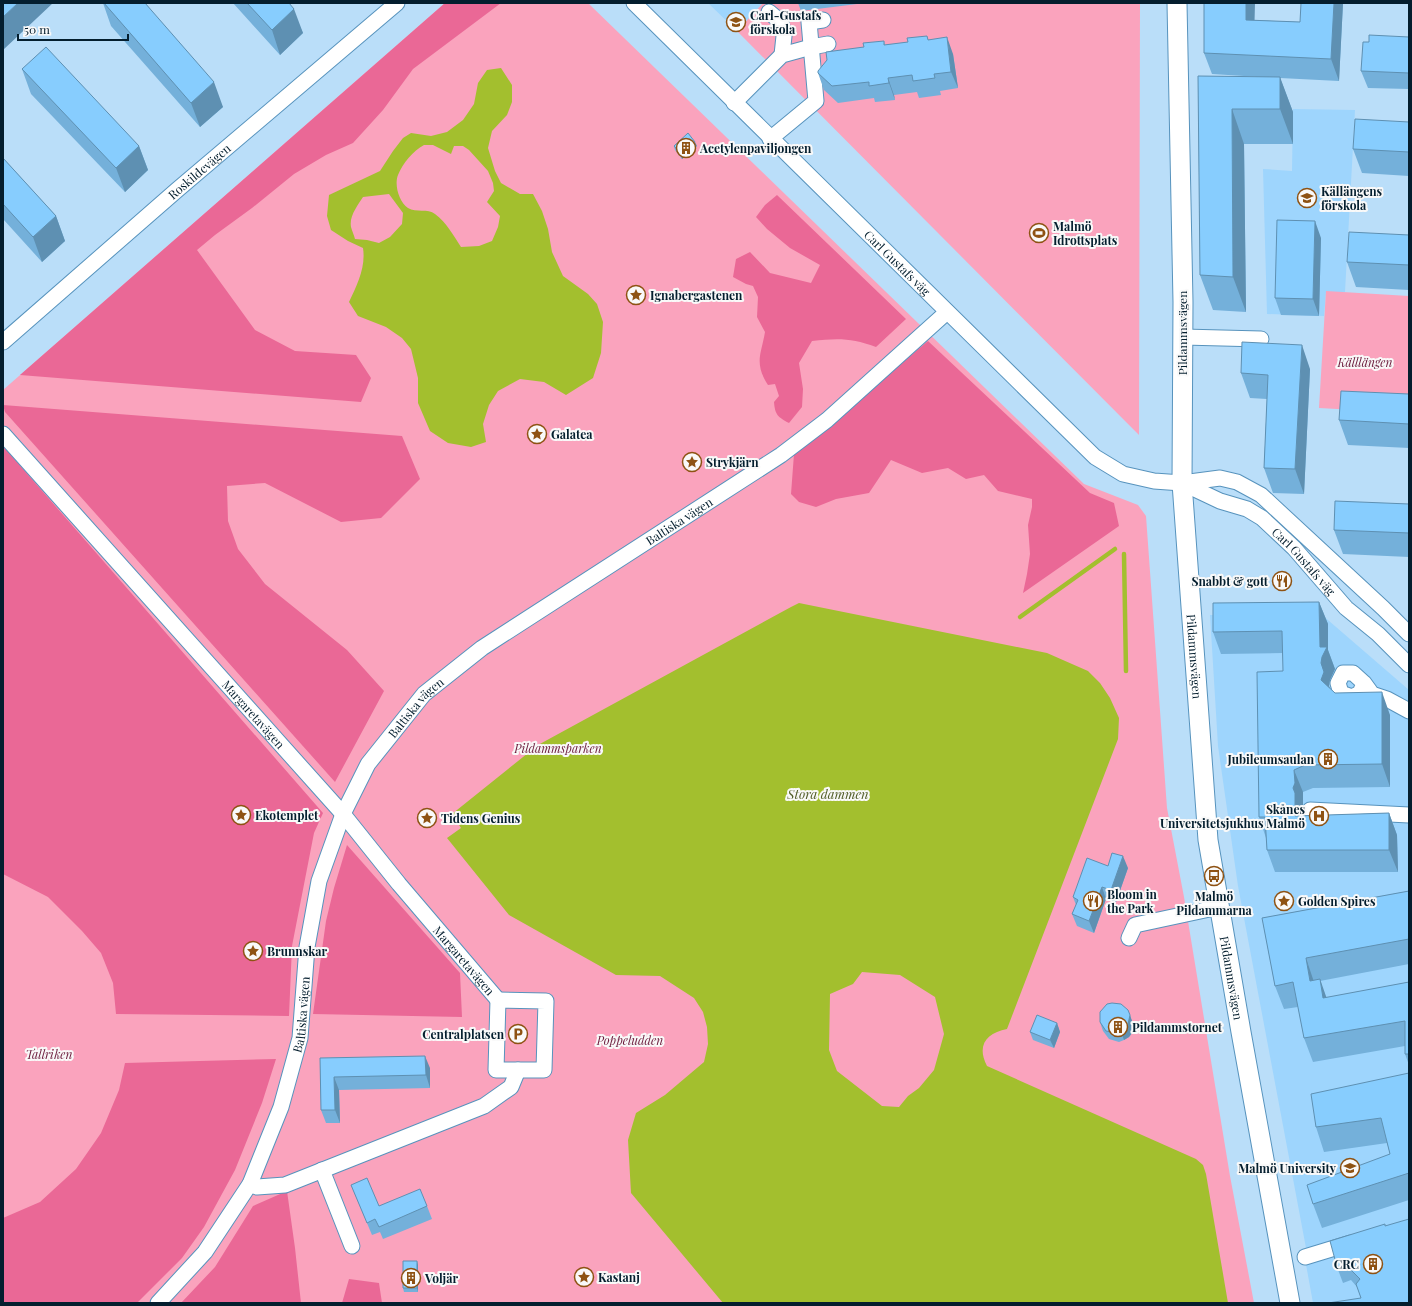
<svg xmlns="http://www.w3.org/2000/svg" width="1412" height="1306" font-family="'Playfair Display',serif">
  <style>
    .built { fill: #9ed5fd }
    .green { fill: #faa3bd }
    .forest { fill: #ea6896 }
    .water { fill: #a3bf2e; fill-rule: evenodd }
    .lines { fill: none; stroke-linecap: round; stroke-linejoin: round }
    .stream { stroke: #a3bf2e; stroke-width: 4.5 }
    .minor-casing { stroke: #5793bd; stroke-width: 17 }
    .major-casing { stroke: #5793bd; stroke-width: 21 }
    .minor { stroke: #fff; stroke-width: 15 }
    .major { stroke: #fff; stroke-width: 19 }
    .wall { fill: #74b0da }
    .shaded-wall { fill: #5e90b2 }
    .building { fill: #87cdfe; stroke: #5e90b2 }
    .labels { text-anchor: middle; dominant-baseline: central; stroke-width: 4; stroke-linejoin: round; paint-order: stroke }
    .poi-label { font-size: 12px; font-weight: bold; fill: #041e2e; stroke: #f9f9f9; text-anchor: start }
    .street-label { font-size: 12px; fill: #041e2e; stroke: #f9f9f9 }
    .park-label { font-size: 12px; font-style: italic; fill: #6c1b3c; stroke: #f9f9f9 }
    .water-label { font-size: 13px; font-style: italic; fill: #515d28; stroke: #f9f9f9 }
  </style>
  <rect width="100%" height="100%" fill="#badef9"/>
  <!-- built -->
  <path class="built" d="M 708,3 L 763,3 L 737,31 Z
    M 1293,109 L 1355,110 L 1345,292 L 1326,292 L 1324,316 L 1267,314 L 1263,169 L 1292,171 Z
    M 1321,614 L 1409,690 L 1409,1225 L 1306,1248 L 1238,886 L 1218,746 L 1210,615 Z
    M 1391,1233 L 1409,1303 L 1313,1303 L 1305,1259 Z"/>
  <!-- green -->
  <path class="green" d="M 445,3 L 588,3 L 1084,484 L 1138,505 L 1146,516 L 1167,808 L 1184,897 L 1230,1176 L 1254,1303 L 3,1303 L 3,390 Z
    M 763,3 L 1140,3 L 1139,435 L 737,31 Z
    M 1326,291 L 1409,296 L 1409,413 L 1319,408 Z"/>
  <!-- forest -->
  <path class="forest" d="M 445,3 L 501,3 L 413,69 L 383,110 L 353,143 L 326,155 L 294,174 L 252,208 L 215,235 L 197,250 L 255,330 L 295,351 L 356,355 L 371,378 L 361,402 L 20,375 Z
    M 777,195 L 906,319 L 876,347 C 852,338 838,338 812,341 L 799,363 L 803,389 L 802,407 L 789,423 C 778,417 775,415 774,402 L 779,396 L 775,384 L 768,385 C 754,363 761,355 765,332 L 757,317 L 758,297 L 753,286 L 746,284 L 733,277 L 736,259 L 750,252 L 770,273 L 811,283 L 820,265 L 790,248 L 767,229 L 756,217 L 765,205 Z
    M 928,341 L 1090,493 L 1114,503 L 1119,526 L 1023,593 L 1027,574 L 1030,554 L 1028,525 L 1032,507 L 1032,499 L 998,491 L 984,475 L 966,479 L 948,468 L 922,473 L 891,460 L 869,493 L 836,499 L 816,507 L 799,502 L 791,494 L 794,454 Z
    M 3,405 L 402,436 L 420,479 L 381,518 L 341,522 L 265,483 L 227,486 L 228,521 L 238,549 L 265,584 L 347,650 L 384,691 L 335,782 L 5,412 Z
    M 3,446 L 323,813 L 314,833 L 292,946 L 289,1016 L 116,1014 L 113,983 L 101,953 L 82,931 L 48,897 L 3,874 Z
    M 347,845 L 460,973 L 462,1017 L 313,1014 L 326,921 L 334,888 Z
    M 276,1059 L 262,1103 L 235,1170 L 204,1227 L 182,1258 L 137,1303 L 3,1303 L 3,1218 L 40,1202 L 76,1169 L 101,1133 L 119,1090 L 125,1063 Z
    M 287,1191 L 295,1248 L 301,1303 L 181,1303 L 215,1267 L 253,1206 Z
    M 349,1279 L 379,1283 L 382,1303 L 342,1303 Z"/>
  <!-- water -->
  <path class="water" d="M 501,68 L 512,85 L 512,102 L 507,115 L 492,131 L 488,148 L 495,171 L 501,183 L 520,194 L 533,194 L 542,211 L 548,229 L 552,252 L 563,276 L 588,294 L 597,304 L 603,322 L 601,353 L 593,378 L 566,395 L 544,382 L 520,379 L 498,391 L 489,405 L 483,424 L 486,442 L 471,447 L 448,443 L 430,431 L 418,403 L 418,378 L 411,349 L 402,338 L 386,327 L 358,316 L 349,302 C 357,285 366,267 363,248 L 348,241 L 331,230 L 327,216 L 329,195 L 380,171 L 393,151 L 403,138 L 411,133 L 431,136 L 447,132 L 463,120 L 474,104 L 478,83 L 487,70 ZM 424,145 L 433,145 L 451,154 L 454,146 L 463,146 L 469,150 L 488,171 L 493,183 L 494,191 L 487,202 L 500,216 L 498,227 L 492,241 L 479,246 L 461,247 C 453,235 447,223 435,214 C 428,208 416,213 408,208 C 399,202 394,185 398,175 C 403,163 413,151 424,145 ZM 389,194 L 403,213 L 402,224 L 390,237 L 379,243 L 367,240 L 355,239 C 354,235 352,231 351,227 C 349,216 358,205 363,197 Z
    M 799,603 L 1047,653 L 1072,664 L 1088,671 L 1100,683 L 1110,698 L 1119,718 L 1118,739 L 1007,1029 C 987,1033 976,1045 987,1066 L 1196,1159 L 1203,1165 L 1206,1174 L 1228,1303 L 723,1303 L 631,1193 L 628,1140 L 636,1113 L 665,1095 L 704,1062 L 708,1044 L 707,1027 L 703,1012 L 694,998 L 660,976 L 616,975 L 509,915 L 447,838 L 461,828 L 452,814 L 538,745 L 791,607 ZM 862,972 L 900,975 L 935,997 L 944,1034 L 934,1070 L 919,1088 L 908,1096 L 899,1107 L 882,1106 L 837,1071 L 829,1050 L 830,994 L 853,984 Z"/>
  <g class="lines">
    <!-- stream -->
    <path class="stream" d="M 1124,554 L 1126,671
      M 1020,617 L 1115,549"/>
    <defs>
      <g id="minor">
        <path id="s1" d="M 634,3 L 1095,457 L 1123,474 L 1154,481 L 1182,483 L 1220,478 L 1237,482 L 1261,495 L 1383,608 L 1409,634"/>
        <path d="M 769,12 L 781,22 L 784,36 L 782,55"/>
        <path d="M 734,103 L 782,55 L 811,47 L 828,44"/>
        <path d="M 770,139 L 816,101 L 809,22 L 823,20"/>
        <path d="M 1183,337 L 1261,339"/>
        <path id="s2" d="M 3,342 L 177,190 L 397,3"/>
        <path id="s3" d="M 3,434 L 343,814 L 399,884 L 498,1000"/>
        <path id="s4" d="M 1182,483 L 1220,501 L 1247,509 L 1262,518 L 1294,548 L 1346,608 L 1378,634 L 1409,665"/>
        <path d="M 1364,683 L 1360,693 L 1352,697 L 1341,693 L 1338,683 L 1343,673 L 1353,673 L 1364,683 L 1372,694 L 1387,699 L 1409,711"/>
        <path d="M 1310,810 L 1409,815"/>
        <path d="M 1129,938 L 1135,925 L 1219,907"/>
        <path d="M 498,1000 L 546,1001 L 544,1070 L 496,1070 Z"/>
        <path d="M 322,1170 L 352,1246"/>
        <path d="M 250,1184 L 257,1187 L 285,1185 L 484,1106 L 511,1087 L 518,1070"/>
        <path d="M 1305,1257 L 1351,1243"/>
        <path id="s5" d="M 158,1303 L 205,1252 L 250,1184 L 281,1107 L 300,1038 L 307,947 L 319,881 L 343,814 L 368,764 L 424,694 L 482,648 L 781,455 L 827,420 L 947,312"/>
      </g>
      <g id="major">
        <path id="s6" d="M 1177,3 L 1183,302 L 1182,483 L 1208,840 L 1241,1032 L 1290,1303"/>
      </g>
    </defs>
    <!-- minor casing -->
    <use href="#minor" class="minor-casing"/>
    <!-- major casing -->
    <use href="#major" class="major-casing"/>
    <!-- minor -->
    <use href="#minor" class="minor"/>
    <!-- major -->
    <use href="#major" class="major"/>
  </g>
  <!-- wall -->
  <path class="wall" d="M 103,3 L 145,3 L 223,107 L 200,127 L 111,26 Z
    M 233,3 L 289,3 L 303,33 L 280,55 Z
    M 798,3 L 865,3 L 801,11 Z
    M 1343,3 L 1339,81 L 1280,78 L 1293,112 L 1293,144 L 1244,144 L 1246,312 L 1213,310 L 1200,275 L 1198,76 L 1260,77 L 1212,74 L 1204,53 L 1255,20 L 1300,22 Z
    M 1409,37 L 1409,89 L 1368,88 L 1361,71 L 1369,42 Z
    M 929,40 L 953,54 L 958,88 L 940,91 L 941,95 L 919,98 L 917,92 L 894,95 L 895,100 L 875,102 L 874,98 L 838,103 L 824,90 L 818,73 L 827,60 L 884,41 L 885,45 Z
    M 22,69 L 139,146 L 148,170 L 125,192 L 31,94 Z
    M 1409,122 L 1409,176 L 1362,173 L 1353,149 Z
    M 674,146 L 697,146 L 682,159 L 675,150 Z
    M 3,158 L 56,216 L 65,241 L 42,262 L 3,219 Z
    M 1409,235 L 1409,290 L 1356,287 L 1347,262 Z
    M 1321,238 L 1319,316 L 1281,315 L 1275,298 Z
    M 1310,369 L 1304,494 L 1273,493 L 1264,468 L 1267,399 L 1250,398 L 1241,373 Z
    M 1409,394 L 1409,448 L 1348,445 L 1339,420 Z
    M 1409,504 L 1409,557 L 1343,554 L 1334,530 Z
    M 1319,602 L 1328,624 L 1328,650 L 1335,669 L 1330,680 L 1329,686 L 1330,689 L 1335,693 L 1390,715 L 1390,787 L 1313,788 L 1303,792 L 1303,805 L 1301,810 L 1303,816 L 1389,813 L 1397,835 L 1398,872 L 1275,872 L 1267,850 L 1266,838 L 1259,817 L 1283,671 L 1283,653 L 1221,654 L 1213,632 Z
    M 1108,866 L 1128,868 L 1116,902 L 1106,899 L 1094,933 L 1077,926 L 1072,914 L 1076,905 L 1073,897 Z
    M 1409,891 L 1409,964 L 1320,981 L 1326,998 L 1409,982 L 1409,1065 L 1405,1054 L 1405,1046 L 1313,1062 L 1304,1038 L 1298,1007 L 1284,1009 L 1275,986 L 1262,918 Z
    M 1128,1010 L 1133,1024 L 1132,1033 L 1129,1037 L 1124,1040 L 1119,1042 L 1109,1039 L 1103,1031 L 1100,1022 Z
    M 1057,1023 L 1060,1032 L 1054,1048 L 1033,1040 L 1030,1032 Z
    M 320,1058 L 430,1068 L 430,1088 L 339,1090 L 340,1123 L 326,1123 L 321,1110 Z
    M 1409,1073 L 1409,1200 L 1322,1228 L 1313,1204 L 1390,1154 L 1387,1143 L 1324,1152 L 1316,1127 Z
    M 351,1185 L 379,1206 L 427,1206 L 432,1219 L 383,1239 L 380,1232 L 372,1235 Z
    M 1385,1224 L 1361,1298 L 1357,1287 L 1351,1280 L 1343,1283 L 1337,1267 Z
    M 418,1265 L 418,1292 L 404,1292 L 403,1288 Z"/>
  <!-- shaded-wall -->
  <path class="shaded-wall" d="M 18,3 L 53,3 L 3,50 L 3,17 Z
    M 1246,3 L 1255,3 L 1254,41 L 1246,20 Z
    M 1334,3 L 1343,3 L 1339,81 L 1331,59 Z
    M 294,9 L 303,33 L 280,55 L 272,30 Z
    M 947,37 L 953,54 L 958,88 L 951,72 Z
    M 1280,77 L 1293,112 L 1293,144 L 1280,109 Z
    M 888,78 L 894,95 L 895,100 L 889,83 Z
    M 214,82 L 223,107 L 200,127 L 191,103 Z
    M 1232,109 L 1244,144 L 1246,312 L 1233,277 Z
    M 695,142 L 697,146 L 682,159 L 681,154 Z
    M 139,146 L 148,170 L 125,192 L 116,168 Z
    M 56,216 L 65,241 L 42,262 L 33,237 Z
    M 1315,221 L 1321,238 L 1319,316 L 1313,299 Z
    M 1302,345 L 1310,369 L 1304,494 L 1295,469 Z
    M 1319,602 L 1328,624 L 1328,650 L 1335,669 L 1330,680 L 1329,686 L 1332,694 L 1321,680 L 1321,663 L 1320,647 Z
    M 1382,692 L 1390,715 L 1390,787 L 1382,764 Z
    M 1294,770 L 1303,792 L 1303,805 L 1301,810 L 1303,815 L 1303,838 L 1295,816 L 1293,788 Z
    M 1389,813 L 1397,835 L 1398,872 L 1389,850 Z
    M 1123,856 L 1128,868 L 1116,902 L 1111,890 Z
    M 1102,887 L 1106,899 L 1094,933 L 1089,921 Z
    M 1306,958 L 1314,982 L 1310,981 Z
    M 1320,979 L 1328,1002 L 1323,998 Z
    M 1130,1015 L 1133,1024 L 1132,1033 L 1129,1037 L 1124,1040 L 1121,1032 Z
    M 1057,1023 L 1060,1032 L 1054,1048 L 1050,1040 Z
    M 425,1056 L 430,1068 L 430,1088 L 426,1075 Z
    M 334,1077 L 339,1090 L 340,1123 L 335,1110 Z
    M 417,1261 L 418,1265 L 418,1292 L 417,1288 Z"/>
  <!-- building -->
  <path class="building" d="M 3,3 L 18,3 L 3,17 Z
    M 104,3 L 145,3 L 214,82 L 191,103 Z
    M 247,3 L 289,3 L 294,9 L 272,30 Z
    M 1204,3 L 1246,3 L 1246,20 L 1300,22 L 1301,3 L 1334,3 L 1331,59 L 1204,53 Z
    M 1369,35 L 1409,37 L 1409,73 L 1361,71 L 1363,42 L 1369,42 Z
    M 927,36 L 928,40 L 947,37 L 951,72 L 934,74 L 935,78 L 913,81 L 912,75 L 888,78 L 889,83 L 869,86 L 869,82 L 832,86 L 818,73 L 818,71 L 827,60 L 826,52 L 864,47 L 863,43 L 884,41 L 884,45 L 908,42 L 907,38 Z
    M 46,47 L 139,146 L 116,168 L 22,69 Z
    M 1198,76 L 1280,77 L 1280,109 L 1232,109 L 1233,277 L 1200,275 Z
    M 1355,119 L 1409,122 L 1409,152 L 1353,149 Z
    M 688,133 L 695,142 L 681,154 L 674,146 Z
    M 3,158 L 56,216 L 33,237 L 3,204 Z
    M 1277,220 L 1315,221 L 1313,299 L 1275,298 Z
    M 1349,232 L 1409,235 L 1409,265 L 1347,262 Z
    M 1242,342 L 1302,345 L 1295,469 L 1264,468 L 1268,375 L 1241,373 Z
    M 1341,391 L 1409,394 L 1409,424 L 1339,420 Z
    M 1335,501 L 1409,504 L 1409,533 L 1334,530 Z
    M 1319,602 L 1320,647 L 1327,647 L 1322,657 L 1321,663 L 1324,672 L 1321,680 L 1335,693 L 1382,692 L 1382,764 L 1305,765 L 1294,770 L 1295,783 L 1293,788 L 1295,793 L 1295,816 L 1389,813 L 1389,850 L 1267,850 L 1265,817 L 1259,817 L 1257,672 L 1283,671 L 1282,631 L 1213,632 L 1213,603 Z
    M 1112,853 L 1123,856 L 1111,890 L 1102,887 L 1089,921 L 1072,914 L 1078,900 L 1073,897 L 1087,858 L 1108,866 Z
    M 1409,891 L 1409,939 L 1306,958 L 1310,981 L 1320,979 L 1323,998 L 1409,982 L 1409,1054 L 1405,1054 L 1405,1021 L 1304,1038 L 1293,982 L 1275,986 L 1262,918 Z
    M 1112,1003 L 1121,1004 L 1128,1010 L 1130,1015 L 1128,1024 L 1126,1028 L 1121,1032 L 1116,1033 L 1106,1031 L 1100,1022 L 1100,1012 L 1107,1004 Z
    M 1037,1015 L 1057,1023 L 1050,1040 L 1030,1032 Z
    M 425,1056 L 426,1075 L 334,1077 L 335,1110 L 321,1110 L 320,1058 Z
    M 1409,1073 L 1409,1173 L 1313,1204 L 1307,1185 L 1390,1154 L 1381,1118 L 1316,1127 L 1311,1094 Z
    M 367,1178 L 379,1206 L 420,1189 L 427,1206 L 379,1227 L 375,1219 L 367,1223 L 351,1185 Z
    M 1409,1219 L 1409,1303 L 1328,1303 L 1361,1298 L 1356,1284 L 1360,1279 L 1345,1264 L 1337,1267 L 1330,1241 L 1385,1224 L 1385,1226 Z
    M 403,1261 L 417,1261 L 417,1288 L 403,1288 Z"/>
  <!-- icons -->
  <defs>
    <symbol id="school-ring" viewBox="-11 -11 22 22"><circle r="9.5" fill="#f9f9f9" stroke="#8e5213" stroke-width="1.5"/><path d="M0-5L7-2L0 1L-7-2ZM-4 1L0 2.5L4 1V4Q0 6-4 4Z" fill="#8e5213"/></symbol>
    <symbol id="building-ring" viewBox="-11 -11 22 22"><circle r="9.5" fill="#f9f9f9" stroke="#8e5213" stroke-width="1.5"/><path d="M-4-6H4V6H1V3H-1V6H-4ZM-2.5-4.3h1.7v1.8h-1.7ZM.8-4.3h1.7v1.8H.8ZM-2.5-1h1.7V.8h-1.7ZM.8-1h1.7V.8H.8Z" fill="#8e5213"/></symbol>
    <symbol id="stadium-ring" viewBox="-11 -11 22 22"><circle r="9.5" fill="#f9f9f9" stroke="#8e5213" stroke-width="1.5"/><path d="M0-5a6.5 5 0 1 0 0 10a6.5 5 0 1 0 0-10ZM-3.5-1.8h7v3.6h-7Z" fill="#8e5213"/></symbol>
    <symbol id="sight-ring" viewBox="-11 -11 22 22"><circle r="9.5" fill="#f9f9f9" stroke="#8e5213" stroke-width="1.5"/><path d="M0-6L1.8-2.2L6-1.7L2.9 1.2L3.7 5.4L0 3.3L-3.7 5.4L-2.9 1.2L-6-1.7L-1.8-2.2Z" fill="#8e5213"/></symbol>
    <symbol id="restaurant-ring" viewBox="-11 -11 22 22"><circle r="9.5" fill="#f9f9f9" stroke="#8e5213" stroke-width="1.5"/><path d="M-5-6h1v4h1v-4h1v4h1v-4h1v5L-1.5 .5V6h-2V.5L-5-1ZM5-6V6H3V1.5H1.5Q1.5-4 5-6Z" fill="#8e5213"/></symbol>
    <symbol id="hospital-ring" viewBox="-11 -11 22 22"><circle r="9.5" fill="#f9f9f9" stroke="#8e5213" stroke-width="1.5"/><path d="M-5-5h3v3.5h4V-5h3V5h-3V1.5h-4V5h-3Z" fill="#8e5213"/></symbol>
    <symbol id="bus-ring" viewBox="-11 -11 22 22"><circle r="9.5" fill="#f9f9f9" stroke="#8e5213" stroke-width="1.5"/><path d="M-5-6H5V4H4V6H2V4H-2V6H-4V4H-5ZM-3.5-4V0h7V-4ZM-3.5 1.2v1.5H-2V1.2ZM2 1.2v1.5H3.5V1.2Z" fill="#8e5213"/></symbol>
    <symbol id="parking-ring" viewBox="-11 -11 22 22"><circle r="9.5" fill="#f9f9f9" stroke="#8e5213" stroke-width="1.5"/><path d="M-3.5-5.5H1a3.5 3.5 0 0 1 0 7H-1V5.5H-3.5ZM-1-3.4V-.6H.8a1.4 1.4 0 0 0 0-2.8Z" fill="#8e5213"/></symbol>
    <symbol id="university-ring" viewBox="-11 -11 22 22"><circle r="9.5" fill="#f9f9f9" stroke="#8e5213" stroke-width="1.5"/><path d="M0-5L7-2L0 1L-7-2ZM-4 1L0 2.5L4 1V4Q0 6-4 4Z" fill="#8e5213"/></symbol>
  </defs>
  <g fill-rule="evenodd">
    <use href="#school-ring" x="725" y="11" width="22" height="22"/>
    <use href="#building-ring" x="675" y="137" width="22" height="22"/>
    <use href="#school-ring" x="1296" y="187" width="22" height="22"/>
    <use href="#stadium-ring" x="1028" y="222" width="22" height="22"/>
    <use href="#sight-ring" x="625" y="284" width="22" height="22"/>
    <use href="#sight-ring" x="526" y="423" width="22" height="22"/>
    <use href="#sight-ring" x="681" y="451" width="22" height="22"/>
    <use href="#restaurant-ring" x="1271" y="570" width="22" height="22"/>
    <use href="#building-ring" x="1317" y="748" width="22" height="22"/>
    <use href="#sight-ring" x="230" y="804" width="22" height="22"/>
    <use href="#hospital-ring" x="1308" y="805" width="22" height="22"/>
    <use href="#sight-ring" x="416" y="807" width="22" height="22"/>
    <use href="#bus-ring" x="1203" y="865" width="22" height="22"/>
    <use href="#restaurant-ring" x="1082" y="890" width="22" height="22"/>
    <use href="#sight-ring" x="1273" y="890" width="22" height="22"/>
    <use href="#sight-ring" x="242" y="940" width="22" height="22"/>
    <use href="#building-ring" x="1107" y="1016" width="22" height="22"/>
    <use href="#parking-ring" x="507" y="1023" width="22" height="22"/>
    <use href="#university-ring" x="1339" y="1157" width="22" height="22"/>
    <use href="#building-ring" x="1362" y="1253" width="22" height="22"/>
    <use href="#sight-ring" x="573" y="1266" width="22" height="22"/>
    <use href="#building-ring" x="400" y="1267" width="22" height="22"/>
  </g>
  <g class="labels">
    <!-- poi labels -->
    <g class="poi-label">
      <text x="750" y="15">Carl-Gustafs<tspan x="750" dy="14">förskola</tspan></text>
      <text x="700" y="148">Acetylenpaviljongen</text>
      <text x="1321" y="191">Källängens<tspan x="1321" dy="14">förskola</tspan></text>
      <text x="1053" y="226">Malmö<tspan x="1053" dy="14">Idrottsplats</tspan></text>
      <text x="650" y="295">Ignabergastenen</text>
      <text x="551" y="434">Galatea</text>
      <text x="706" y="462">Strykjärn</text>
      <text x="1268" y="581" text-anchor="end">Snabbt &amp; gott</text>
      <text x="1314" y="759" text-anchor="end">Jubileumsaulan</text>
      <text x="1305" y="809" text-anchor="end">Skånes<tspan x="1305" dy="14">Universitetsjukhus Malmö</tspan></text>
      <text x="255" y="815">Ekotemplet</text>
      <text x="441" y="818">Tidens Genius</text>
      <text x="1107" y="894">Bloom in<tspan x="1107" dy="14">the Park</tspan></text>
      <text x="1214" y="896" text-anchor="middle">Malmö<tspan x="1214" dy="14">Pildammarna</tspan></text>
      <text x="1298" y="901">Golden Spires</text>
      <text x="267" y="951">Brunnskar</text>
      <text x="1132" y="1027">Pildammstornet</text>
      <text x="504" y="1034" text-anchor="end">Centralplatsen</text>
      <text x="1336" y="1168" text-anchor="end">Malmö University</text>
      <text x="1359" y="1264" text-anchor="end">CRC</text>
      <text x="598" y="1277">Kastanj</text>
      <text x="425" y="1278">Voljär</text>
    </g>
    <!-- street labels -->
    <g class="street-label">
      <text stroke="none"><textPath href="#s2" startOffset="260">Roskildevägen</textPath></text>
      <text stroke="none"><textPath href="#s1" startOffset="370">Carl Gustafs väg</textPath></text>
      <text transform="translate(1182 333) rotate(-90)">Pildammsvägen</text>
      <text stroke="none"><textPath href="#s5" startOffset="989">Baltiska vägen</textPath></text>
      <text stroke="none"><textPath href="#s4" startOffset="148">Carl Gustafs väg</textPath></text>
      <text stroke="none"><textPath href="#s6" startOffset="654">Pildammsvägen</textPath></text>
      <text stroke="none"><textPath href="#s5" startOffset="665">Baltiska vägen</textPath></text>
      <text stroke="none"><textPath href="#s3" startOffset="376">Margaretavägen</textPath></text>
      <text stroke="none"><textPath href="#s3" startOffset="700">Margaretavägen</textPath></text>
      <text stroke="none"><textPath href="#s6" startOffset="978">Pildammsvägen</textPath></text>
      <text stroke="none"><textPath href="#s5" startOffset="329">Baltiska vägen</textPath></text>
    </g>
    <!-- park labels -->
    <g class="park-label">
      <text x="1365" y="362">Källlängen</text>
      <text x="558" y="748">Pildammsparken</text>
      <text x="630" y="1040">Poppeludden</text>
      <text x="49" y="1054">Tallriken</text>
    </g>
    <!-- water labels -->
    <g class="water-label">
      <text x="828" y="793">Stora dammen</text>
    </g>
  </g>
  <!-- border -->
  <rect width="1412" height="1306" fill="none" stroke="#041e2e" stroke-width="8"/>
  <!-- scale -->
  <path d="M18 34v6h110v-6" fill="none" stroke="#041e2e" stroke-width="2"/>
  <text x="24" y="34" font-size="12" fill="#041e2e" stroke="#f9f9f9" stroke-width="3" paint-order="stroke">50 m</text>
</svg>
